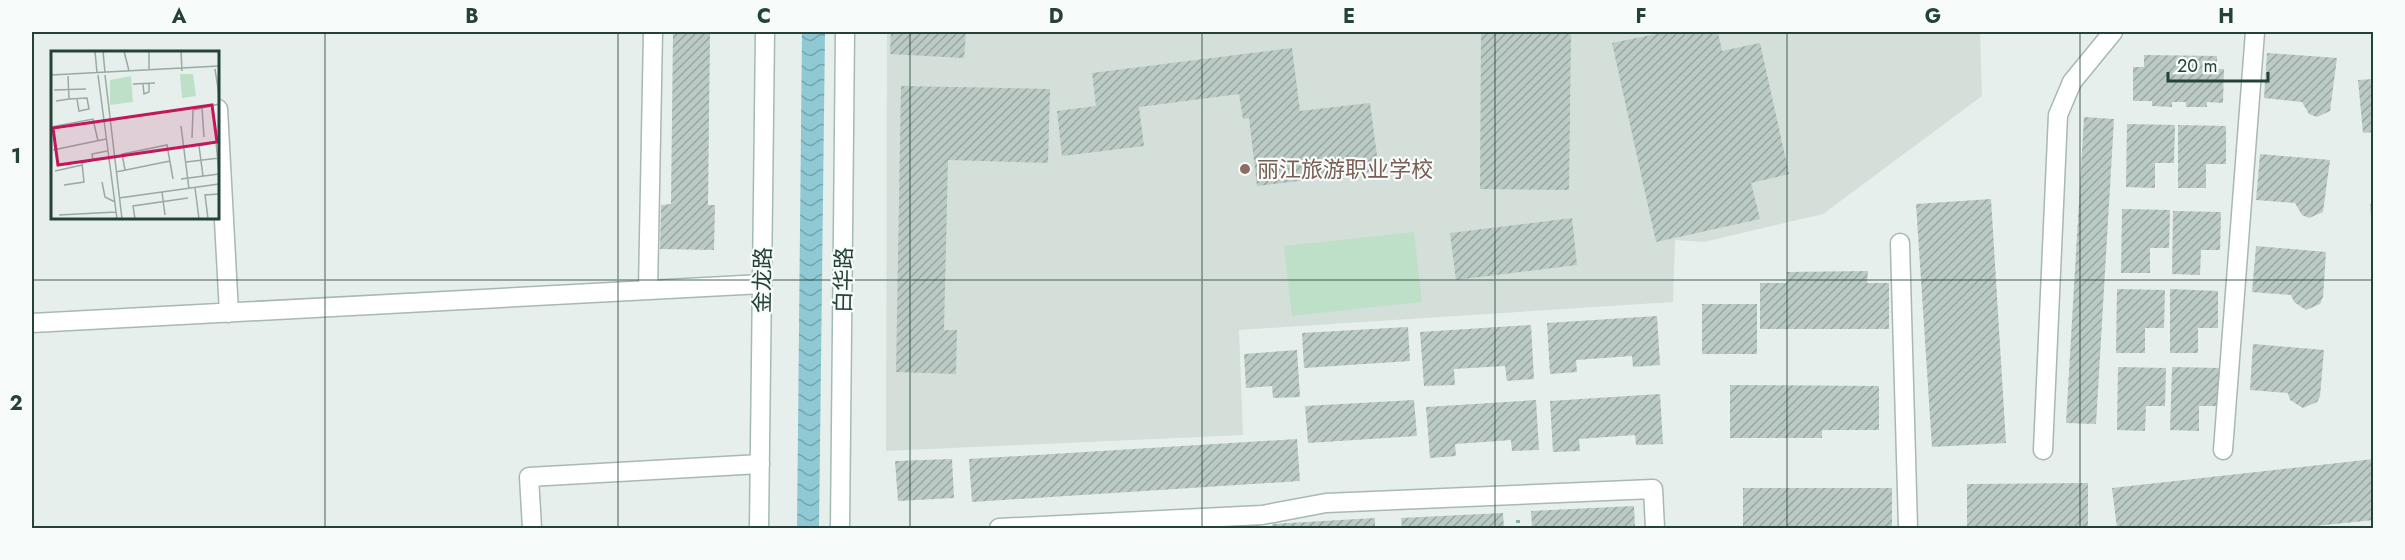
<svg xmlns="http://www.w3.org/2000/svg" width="2405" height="560" font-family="Jost,'Noto Sans SC',sans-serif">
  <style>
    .built { fill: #d4dfda }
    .garden { fill: #bfe0c8 }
    .water { fill: url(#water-waves) }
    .building { fill: url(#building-hatch) }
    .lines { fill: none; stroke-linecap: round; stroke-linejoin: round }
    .service-casing { stroke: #a8b8b2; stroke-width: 21 }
    .minor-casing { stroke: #a8b8b2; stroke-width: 21 }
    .secondary-casing { stroke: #a4bbb3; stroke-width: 21 }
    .path { stroke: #86b3a5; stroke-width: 4; stroke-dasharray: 3 4.5; stroke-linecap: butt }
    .service { stroke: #fff; stroke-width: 18 }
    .minor { stroke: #fff; stroke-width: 18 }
    .secondary { stroke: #fff; stroke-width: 18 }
    .grid { fill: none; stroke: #24423a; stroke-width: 1.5; stroke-opacity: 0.55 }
    .education-dot { fill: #8d6e63; stroke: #f7fbf9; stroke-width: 2 }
    .labels { text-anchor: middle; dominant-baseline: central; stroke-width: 4.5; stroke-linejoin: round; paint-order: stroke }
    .education-label { font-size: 22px; fill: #785e54; stroke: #f7fbf9; text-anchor: start }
    .street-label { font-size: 22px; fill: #24423a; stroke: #f7fbf9 }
    .inset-road { fill: none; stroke: #98aaa4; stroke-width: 1.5 }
    .view { fill: #c2185b; fill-opacity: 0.15; stroke: #c2185b; stroke-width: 3 }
    .inset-edge { fill: none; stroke: #24423a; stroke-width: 3 }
    .neatline { fill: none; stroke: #24423a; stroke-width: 2 }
    .grid-label { font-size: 20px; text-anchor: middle; font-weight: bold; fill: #24423a }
  </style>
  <defs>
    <pattern id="water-waves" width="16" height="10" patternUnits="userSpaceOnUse" patternTransform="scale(1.5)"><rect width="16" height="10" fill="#8ec9d4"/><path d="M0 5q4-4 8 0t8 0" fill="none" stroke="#74a5ad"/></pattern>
    <pattern id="building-hatch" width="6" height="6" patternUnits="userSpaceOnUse" patternTransform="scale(1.5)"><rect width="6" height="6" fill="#bbcac4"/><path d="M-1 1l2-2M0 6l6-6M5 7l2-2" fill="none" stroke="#98a6a0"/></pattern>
  </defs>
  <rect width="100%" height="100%" fill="#e6efeb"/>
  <!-- built -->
  <path class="built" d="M 887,32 L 1980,32 L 1982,96 L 1823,214 L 1704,242 L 1675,240 L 1673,302 L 1239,330 L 1243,435 L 886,451 Z"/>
  <!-- garden -->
  <path class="garden" d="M 1414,232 L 1422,302 L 1292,316 L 1284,246 Z"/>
  <!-- water -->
  <path class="water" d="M 802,32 L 825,32 L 819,528 L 797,528 Z"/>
  <!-- building -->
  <path class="building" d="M 673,32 L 710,32 L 708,205 L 715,205 L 714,250 L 660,249 L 661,205 L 671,204 Z
    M 891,32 L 966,32 L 964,58 L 890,54 Z
    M 1481,32 L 1571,32 L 1569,190 L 1480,189 Z
    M 1666,32 L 1718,32 L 1722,51 L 1760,43 L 1789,174 L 1751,183 L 1760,219 L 1656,242 L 1612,43 Z
    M 1292,48 L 1300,111 L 1370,103 L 1379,171 L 1257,186 L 1249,118 L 1243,119 L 1239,94 L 1139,107 L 1144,146 L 1062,156 L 1057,111 L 1096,106 L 1092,73 Z
    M 2267,53 L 2337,58 L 2330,111 L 2317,117 L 2309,114 L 2302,102 L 2264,98 Z
    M 2144,55 L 2217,56 L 2217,69 L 2224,69 L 2223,103 L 2207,102 L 2207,107 L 2186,107 L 2186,102 L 2172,102 L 2172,107 L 2152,106 L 2152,101 L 2133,101 L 2133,67 L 2144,67 Z
    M 2374,79 L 2374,132 L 2363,133 L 2358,80 Z
    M 901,86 L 1050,89 L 1048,163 L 948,160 L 944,330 L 957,330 L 956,374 L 896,372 Z
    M 2084,117 L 2114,119 L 2096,424 L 2066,423 Z
    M 2127,124 L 2175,125 L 2174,163 L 2155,163 L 2155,188 L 2126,187 Z
    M 2178,125 L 2226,126 L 2226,164 L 2206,164 L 2206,188 L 2178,188 Z
    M 2260,154 L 2330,160 L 2323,212 L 2309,218 L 2302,215 L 2295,203 L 2256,200 Z
    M 1991,199 L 2006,443 L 1932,447 L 1916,204 Z
    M 2370,204 L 2374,204 L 2374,228 L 2372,228 Z
    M 2122,209 L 2170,210 L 2169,248 L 2150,248 L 2150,273 L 2121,273 Z
    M 2173,211 L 2221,212 L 2220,250 L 2201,250 L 2200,275 L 2172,274 Z
    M 1572,218 L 1577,265 L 1456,280 L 1450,233 Z
    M 2256,246 L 2326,252 L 2323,297 L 2320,304 L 2306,310 L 2294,302 L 2291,295 L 2252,292 Z
    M 1868,271 L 1867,283 L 1889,283 L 1889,329 L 1760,329 L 1760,283 L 1786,283 L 1787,272 Z
    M 2117,289 L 2165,290 L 2164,328 L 2145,328 L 2145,353 L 2116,353 Z
    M 2170,289 L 2218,291 L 2218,328 L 2198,328 L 2198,353 L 2170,353 Z
    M 1702,304 L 1757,304 L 1757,354 L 1702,354 Z
    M 1657,316 L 1660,365 L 1633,367 L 1632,356 L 1576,360 L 1577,372 L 1550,374 L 1547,323 Z
    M 1531,325 L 1534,379 L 1507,381 L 1505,366 L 1454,369 L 1455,385 L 1424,386 L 1420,332 Z
    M 1408,327 L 1410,361 L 1304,368 L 1302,333 Z
    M 2253,344 L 2324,350 L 2320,396 L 2317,402 L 2303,408 L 2290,400 L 2288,393 L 2250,390 Z
    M 1297,350 L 1300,397 L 1273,398 L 1272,386 L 1246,388 L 1244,354 Z
    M 2118,367 L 2166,368 L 2165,406 L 2146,406 L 2145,431 L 2117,430 Z
    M 2172,367 L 2219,368 L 2219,406 L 2199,406 L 2199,431 L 2170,430 Z
    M 1730,385 L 1879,386 L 1879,430 L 1822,430 L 1822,438 L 1730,438 Z
    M 1660,394 L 1663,444 L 1636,445 L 1635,435 L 1579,439 L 1580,451 L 1553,452 L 1550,401 Z
    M 1414,400 L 1417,436 L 1308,443 L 1305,406 Z
    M 1536,400 L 1539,450 L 1512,451 L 1511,440 L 1455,444 L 1456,456 L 1430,458 L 1426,407 Z
    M 1297,439 L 1300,481 L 972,502 L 969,459 Z
    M 952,459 L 954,498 L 898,501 L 895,461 Z
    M 2374,459 L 2374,520 L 2295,528 L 2117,528 L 2112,488 Z
    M 2088,483 L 2088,528 L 1967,528 L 1967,484 Z
    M 1743,488 L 1892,488 L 1892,528 L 1743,528 Z
    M 1634,506 L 1635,528 L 1532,528 L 1531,511 Z
    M 1503,513 L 1504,528 L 1402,528 L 1401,518 Z
    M 1375,518 L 1375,528 L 1273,528 L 1272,524 Z
    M 1260,523 L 1260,528 L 1196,528 L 1196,527 Z"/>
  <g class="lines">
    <defs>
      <path id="service" d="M 218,109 L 229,313
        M 1900,243 L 1908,528
        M 648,290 L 653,32
        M 32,323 L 762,284
        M 2043,450 L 2058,115 L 2072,82
        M 2223,450 L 2255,32
        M 532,528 L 529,477 L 760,464
        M 999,528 L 1262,515 L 1326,503 L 1653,489 L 1655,528"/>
      <path id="minor" d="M 2072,82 L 2113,32"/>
      <path id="secondary" d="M 759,528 L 765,32
        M 840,528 L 845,32"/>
    </defs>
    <!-- service casing -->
    <use href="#service" class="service-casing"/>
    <!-- minor casing -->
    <use href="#minor" class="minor-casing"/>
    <!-- secondary casing -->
    <use href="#secondary" class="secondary-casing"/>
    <!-- path -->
    <path class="path" d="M 1518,520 L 1518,528"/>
    <!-- service -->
    <use href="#service" class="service"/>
    <!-- minor -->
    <use href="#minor" class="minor"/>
    <!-- secondary -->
    <use href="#secondary" class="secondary"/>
  </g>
  <!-- grid -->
  <path class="grid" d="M 325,32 L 325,528M 618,32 L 618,528M 910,32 L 910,528M 1202,32 L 1202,528M 1495,32 L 1495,528M 1787,32 L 1787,528M 2080,32 L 2080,528M 32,280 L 2374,280"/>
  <!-- markers -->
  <circle class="education-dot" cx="1245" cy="169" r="6"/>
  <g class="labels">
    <!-- education labels -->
    <g class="education-label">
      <text x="1257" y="169">丽江旅游职业学校</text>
    </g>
    <!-- street labels -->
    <g class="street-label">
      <text transform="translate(762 280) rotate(-89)">金龙路</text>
      <text transform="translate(843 280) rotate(-89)">白华路</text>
    </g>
  </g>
  <!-- overview -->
  <g transform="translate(51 51)">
    <rect width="168" height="168" fill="#e6efeb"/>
    <path d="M 129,23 L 142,23 L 145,45 L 131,47 ZM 80,25 L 82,51 L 59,54 L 59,29 Z" fill="#bfe0c8"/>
    <path class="inset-road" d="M 44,0 L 46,22M 52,0 L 54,22M 73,0 L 78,20M 98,0 L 98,19M 130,0 L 131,20M 164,18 L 168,44M 0,24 L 168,15M 47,24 L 66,168M 54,24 L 71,168M 17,25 L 18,48M 82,33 L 104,32M 92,33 L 93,43 L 98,41 L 98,32M 3,39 L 35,38M 5,50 L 18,48 L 36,47 L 38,58 L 28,60 L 26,48M 151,57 L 153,86M 130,75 L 138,138M 0,76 L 42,68 L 47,90M 141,87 L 142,59 L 168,53M 165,91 L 168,122M 2,99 L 55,88M 135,111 L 168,107M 74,119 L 71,103 L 116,94 L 122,128M 4,120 L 31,114M 65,121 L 119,110M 152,125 L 148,95 L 168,90M 130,128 L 168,123M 51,131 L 54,146 L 64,151M 13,134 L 33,131 L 31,112 L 42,109 L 41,103 L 56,100M 144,137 L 148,168M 111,141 L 114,164M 68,147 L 168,133M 8,164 L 65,161M 84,168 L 82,155 L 137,147M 157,168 L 154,144 L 168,143"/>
    <path class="view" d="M 161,54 L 166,91 L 7,114 L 2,77 Z"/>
    <rect width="168" height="168" class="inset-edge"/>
  </g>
  <!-- border -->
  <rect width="2405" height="560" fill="none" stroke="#f7fbf9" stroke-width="66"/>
  <!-- scale -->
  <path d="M2168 72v9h100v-9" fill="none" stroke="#24423a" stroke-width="3"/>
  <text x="2177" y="72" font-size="18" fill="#24423a" stroke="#f7fbf9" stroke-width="4.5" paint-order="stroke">20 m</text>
  <rect x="33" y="33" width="2339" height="494" class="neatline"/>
  <g class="grid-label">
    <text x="179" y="23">A</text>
    <text x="472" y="23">B</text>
    <text x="764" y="23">C</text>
    <text x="1056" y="23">D</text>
    <text x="1349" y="23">E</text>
    <text x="1641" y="23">F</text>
    <text x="1933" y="23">G</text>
    <text x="2226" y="23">H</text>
    <text x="16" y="163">1</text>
    <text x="16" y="410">2</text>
  </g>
</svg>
